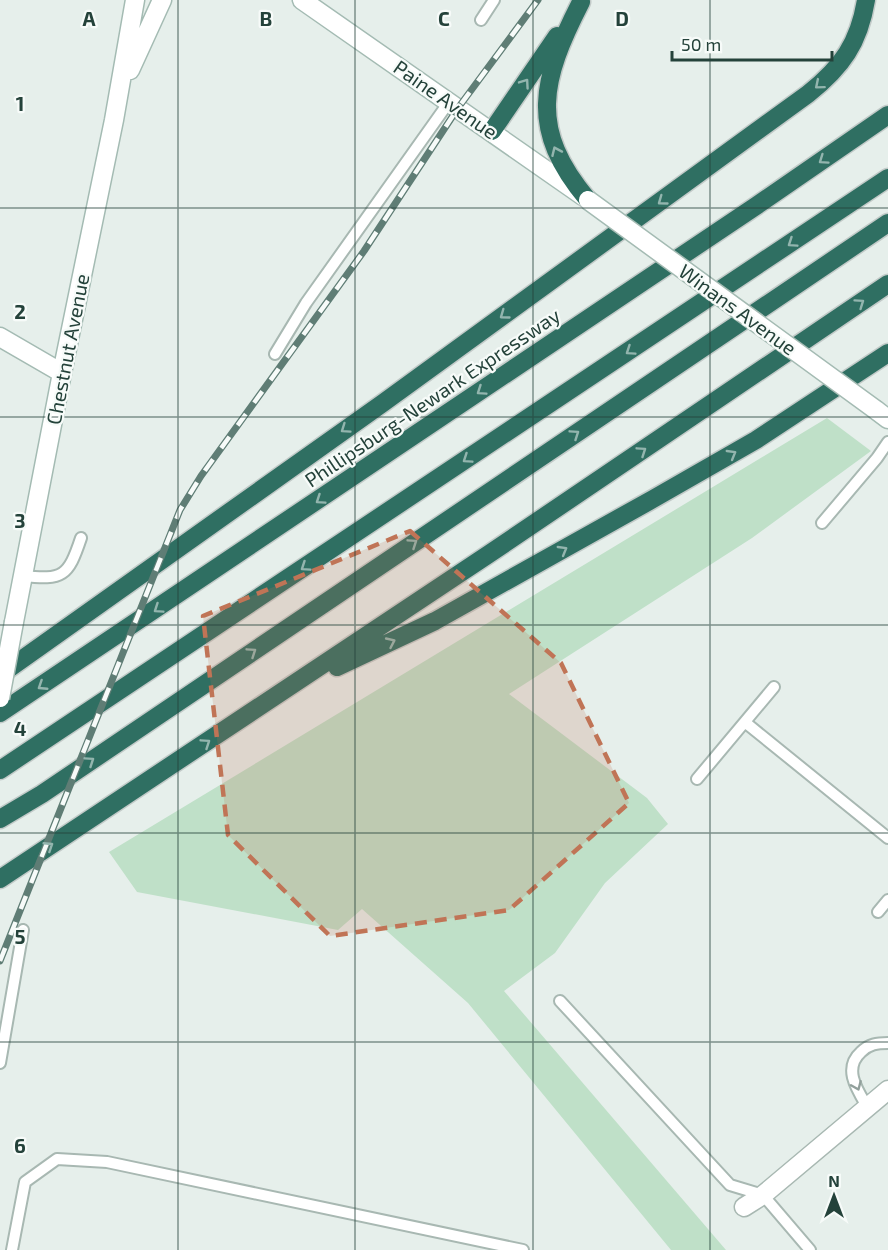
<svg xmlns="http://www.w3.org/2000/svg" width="888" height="1250" font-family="'Exo 2',sans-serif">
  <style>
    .green { fill: #bfe0c8 }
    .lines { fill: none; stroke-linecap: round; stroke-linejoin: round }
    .lane-casing { stroke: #a8b8b2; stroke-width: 14 }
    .street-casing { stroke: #a8b8b2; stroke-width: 21 }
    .secondary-casing { stroke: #a4bbb3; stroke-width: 21 }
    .highway-casing { stroke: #c2cac8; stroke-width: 21 }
    .lane { stroke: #fff; stroke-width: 10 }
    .street { stroke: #fff; stroke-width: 18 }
    .secondary { stroke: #fff; stroke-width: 18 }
    .highway { stroke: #2f6f62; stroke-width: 18 }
    .rail-casing { stroke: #5f7d75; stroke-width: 7 }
    .rail { stroke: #f7fbf9; stroke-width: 4.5; stroke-dasharray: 14; stroke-linecap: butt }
    .secondary-bridge-casing { stroke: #a4bbb3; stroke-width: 21; stroke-linecap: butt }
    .secondary-bridge { stroke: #fff; stroke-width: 18 }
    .oneway { stroke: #93b5ae }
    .oneway2 { stroke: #92a09c }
    .marked { fill: #c07456; fill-opacity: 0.2; stroke: #c07456; stroke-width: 4.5; stroke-dasharray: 12 8; stroke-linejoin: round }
    .grid { fill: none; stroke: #24423a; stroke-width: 1.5; stroke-opacity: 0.55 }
    .labels { text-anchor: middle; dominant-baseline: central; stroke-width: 4.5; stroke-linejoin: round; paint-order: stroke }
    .street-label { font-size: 20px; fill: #24423a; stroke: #f7fbf9 }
    .grid-label { font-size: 20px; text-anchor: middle; font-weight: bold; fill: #24423a; stroke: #f7fbf9; stroke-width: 4.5; stroke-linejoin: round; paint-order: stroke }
  </style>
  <rect width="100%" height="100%" fill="#e6efeb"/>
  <!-- green -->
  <path class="green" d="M 827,418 L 871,451 L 752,538 L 509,694 L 647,798 L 668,824 L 605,883 L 555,953 L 504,991 L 726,1250 L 671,1250 L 468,1003 L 362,909 L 338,930 L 137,892 L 109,852 Z"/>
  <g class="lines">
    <defs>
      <path id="lane" d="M 481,20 L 494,0
        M 275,354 L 306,303 L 449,102
        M 822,523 L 877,458 L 888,442
        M 23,576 C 63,580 68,577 81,538
        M 746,723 L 888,838
        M 697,779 L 774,687
        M 878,912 L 888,900
        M 560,1001 L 730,1185 L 763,1195 L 810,1250
        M 0,1063 L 23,930
        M 868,1108 C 858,1091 842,1069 861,1052 C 869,1044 877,1043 888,1043
        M 12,1250 L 25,1182 L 57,1159 L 107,1162 L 523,1250"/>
      <path id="street" d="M 744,1207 L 763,1195 L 888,1090"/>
      <path id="secondary" d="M 302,0 L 583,196
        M 130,70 L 162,0
        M 0,337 L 62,373
        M 876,410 L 888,419
        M 14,622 L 62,373 L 114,120 L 135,0"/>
      <path id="highway" d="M 581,2 C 541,80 528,129 588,200
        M 492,131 L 557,36
        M 337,667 L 435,621 L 653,499 L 756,440 L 888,353
        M 0,675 L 383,403 L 808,94 C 842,67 859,43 866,0
        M 0,713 L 756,206 L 888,115
        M 0,770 L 888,178
        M 0,819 L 42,794 L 888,223
        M 0,879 L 489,554 L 888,284"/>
    </defs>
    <!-- lane casing -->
    <use href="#lane" class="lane-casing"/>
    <!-- street casing -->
    <use href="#street" class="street-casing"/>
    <!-- secondary casing -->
    <use href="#secondary" class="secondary-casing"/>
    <!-- highway casing -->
    <use href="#highway" class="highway-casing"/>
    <!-- lane -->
    <use href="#lane" class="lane"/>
    <!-- street -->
    <use href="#street" class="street"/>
    <!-- secondary -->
    <use href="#secondary" class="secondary"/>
    <!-- highway -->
    <use href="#highway" class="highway"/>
    <defs>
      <path id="rail" d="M 0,961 L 180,510 L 201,476 L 364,251 L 458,108 L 538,0"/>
    </defs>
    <!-- rail casing -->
    <use href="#rail" class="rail-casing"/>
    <!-- rail -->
    <use href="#rail" class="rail"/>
    <defs>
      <path id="secondary-bridge" d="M 588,200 L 876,410
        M 0,698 L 14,622"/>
    </defs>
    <!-- secondary-bridge casing -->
    <use href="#secondary-bridge" class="secondary-bridge-casing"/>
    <!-- secondary-bridge -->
    <use href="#secondary-bridge" class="secondary-bridge"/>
  </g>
  <!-- one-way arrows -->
  <defs><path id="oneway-chevron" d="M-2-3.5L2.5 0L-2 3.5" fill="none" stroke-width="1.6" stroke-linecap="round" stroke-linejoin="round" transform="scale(1.5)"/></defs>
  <g class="oneway">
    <use href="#oneway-chevron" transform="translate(525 83) rotate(-55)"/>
    <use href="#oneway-chevron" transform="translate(819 85) rotate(140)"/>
    <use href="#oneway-chevron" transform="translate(556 151) rotate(-114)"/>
    <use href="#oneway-chevron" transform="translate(823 160) rotate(145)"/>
    <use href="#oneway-chevron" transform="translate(662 201) rotate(144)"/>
    <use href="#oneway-chevron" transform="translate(792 243) rotate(146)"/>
    <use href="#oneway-chevron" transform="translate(860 303) rotate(-35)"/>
    <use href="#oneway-chevron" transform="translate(504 315) rotate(144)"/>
    <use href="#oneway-chevron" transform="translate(630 351) rotate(146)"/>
    <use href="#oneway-chevron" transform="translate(481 391) rotate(146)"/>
    <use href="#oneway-chevron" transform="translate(345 429) rotate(145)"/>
    <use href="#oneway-chevron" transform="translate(575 434) rotate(-34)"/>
    <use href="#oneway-chevron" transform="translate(642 451) rotate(-34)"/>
    <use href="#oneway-chevron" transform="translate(732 454) rotate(-30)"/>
    <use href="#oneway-chevron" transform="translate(467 459) rotate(146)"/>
    <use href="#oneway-chevron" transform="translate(320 500) rotate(146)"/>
    <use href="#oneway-chevron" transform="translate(413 543) rotate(-34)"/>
    <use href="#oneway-chevron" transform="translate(563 550) rotate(-30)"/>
    <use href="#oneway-chevron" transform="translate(305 567) rotate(146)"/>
    <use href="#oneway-chevron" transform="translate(158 609) rotate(146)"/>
    <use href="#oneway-chevron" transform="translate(391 642) rotate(-25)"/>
    <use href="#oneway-chevron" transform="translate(252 652) rotate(-34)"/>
    <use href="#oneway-chevron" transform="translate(42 686) rotate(147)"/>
    <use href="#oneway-chevron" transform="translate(206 743) rotate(-34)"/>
    <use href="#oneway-chevron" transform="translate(90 761) rotate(-34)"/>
    <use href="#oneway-chevron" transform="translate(49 846) rotate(-33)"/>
  </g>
  <use class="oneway2" href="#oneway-chevron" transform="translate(857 1086) rotate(67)"/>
  <!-- marked area -->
  <path class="marked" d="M 410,531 L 561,663 L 629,803 L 509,910 L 330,936 L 228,835 L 203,616 Z"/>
  <!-- grid -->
  <path class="grid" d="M 178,0 L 178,1250M 355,0 L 355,1250M 533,0 L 533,1250M 710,0 L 710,1250M 0,208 L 888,208M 0,417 L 888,417M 0,625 L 888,625M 0,833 L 888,833M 0,1042 L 888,1042"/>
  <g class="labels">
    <!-- street labels -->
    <g class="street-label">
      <text transform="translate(446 99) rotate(35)">Paine Avenue</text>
      <text transform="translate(738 309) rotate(36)">Winans Avenue</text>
      <text transform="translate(67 349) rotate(-79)">Chestnut Avenue</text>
      <text transform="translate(432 397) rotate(-34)">Phillipsburg-Newark Expressway</text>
    </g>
  </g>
  <g class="grid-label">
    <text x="89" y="26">A</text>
    <text x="266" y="26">B</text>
    <text x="444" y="26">C</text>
    <text x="622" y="26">D</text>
    <text x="20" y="111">1</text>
    <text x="20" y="319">2</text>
    <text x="20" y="528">3</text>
    <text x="20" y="736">4</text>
    <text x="20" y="944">5</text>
    <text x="20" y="1153">6</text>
  </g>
  <!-- north arrow -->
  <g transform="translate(834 1196)" stroke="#f7fbf9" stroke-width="4.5" paint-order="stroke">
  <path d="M0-4.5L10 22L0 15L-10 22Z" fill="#24423a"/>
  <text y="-9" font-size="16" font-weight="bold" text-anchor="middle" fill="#24423a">N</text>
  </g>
  <!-- scale -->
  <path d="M672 51v9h160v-9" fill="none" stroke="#24423a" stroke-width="3"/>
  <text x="681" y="51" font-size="18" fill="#24423a" stroke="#f7fbf9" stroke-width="4.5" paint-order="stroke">50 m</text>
</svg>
